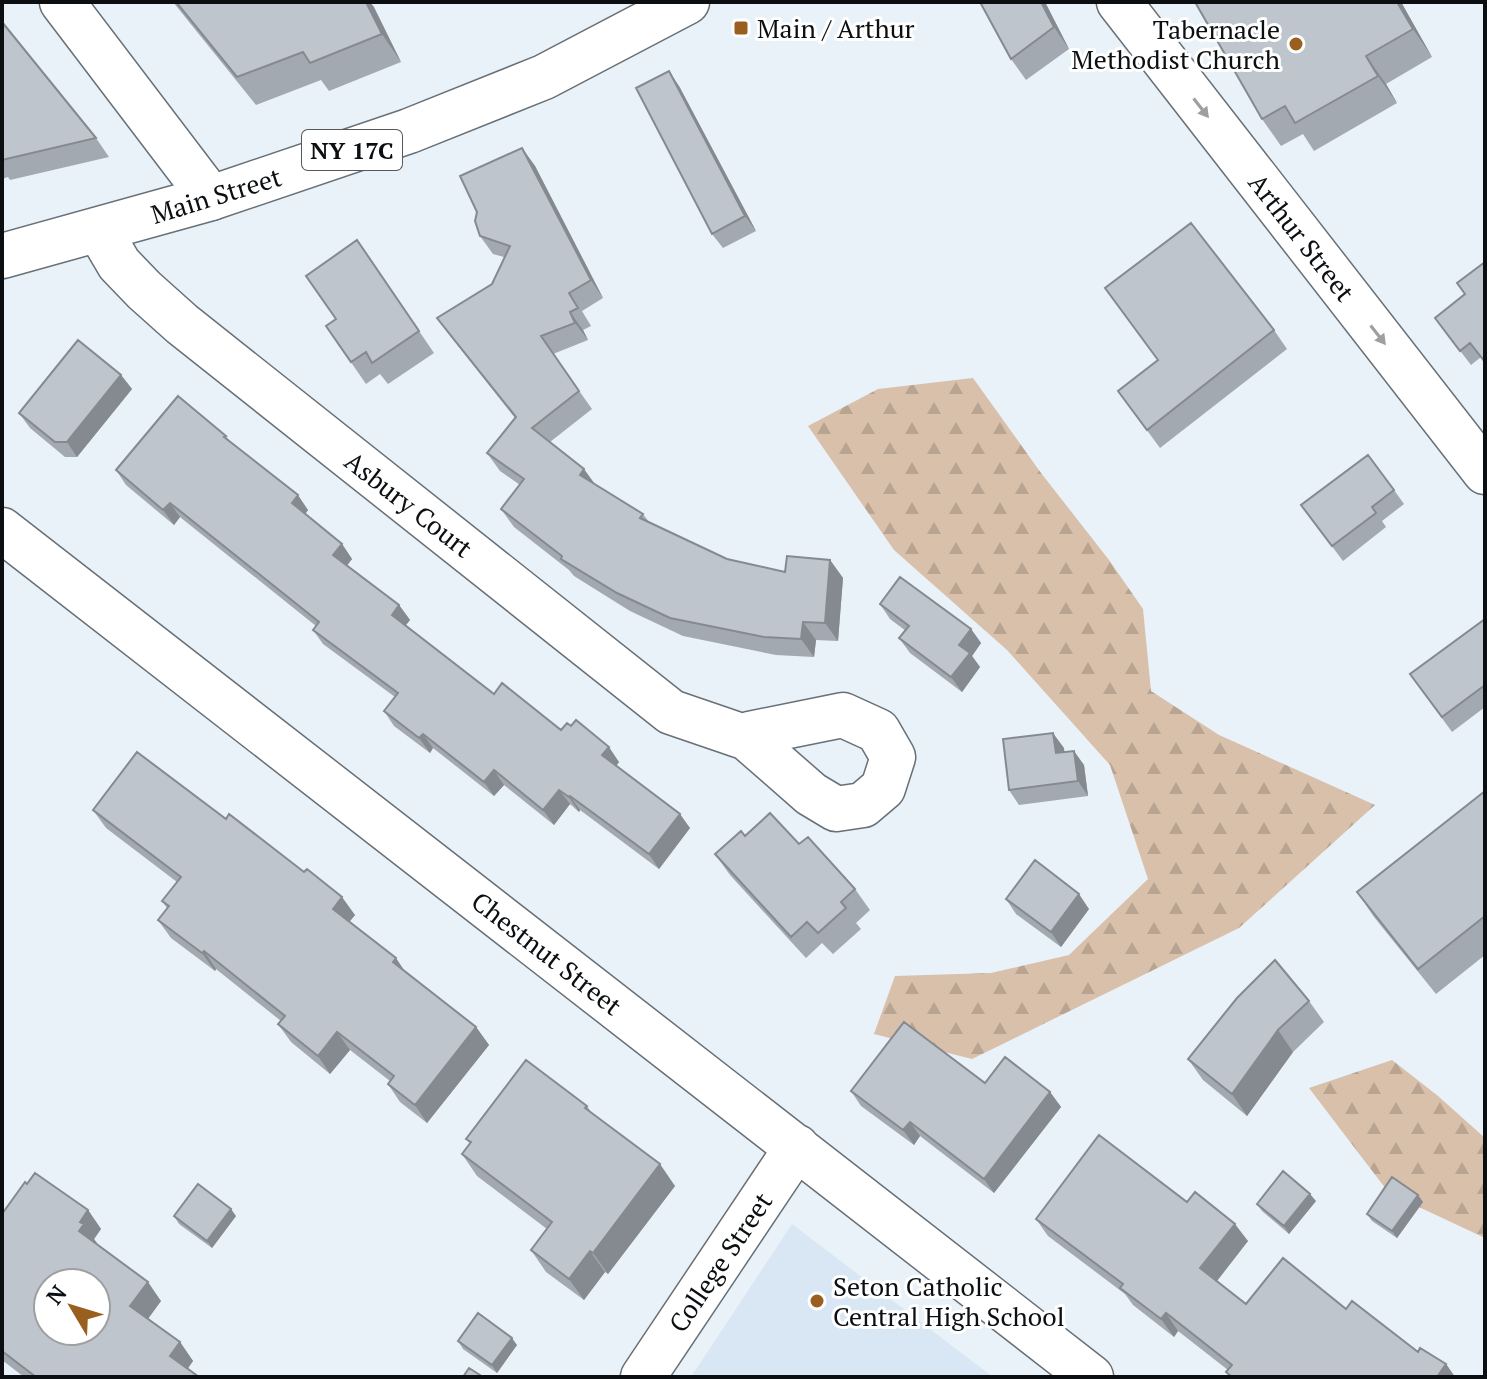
<svg xmlns="http://www.w3.org/2000/svg" width="1487" height="1379" font-family="'PT Serif',serif">
  <style>
    .built { fill: #d9e7f4 }
    .forest { fill: url(#forest-firs) }
    .lines { fill: none; stroke-linecap: round; stroke-linejoin: round }
    .minor-casing { stroke: #687076; stroke-width: 47 }
    .major-casing { stroke: #687076; stroke-width: 47 }
    .minor { stroke: #fff; stroke-width: 44 }
    .major { stroke: #fff; stroke-width: 44 }
    .wall { fill: #a3a9b0 }
    .shaded-wall { fill: #858a90 }
    .building { fill: #bec5cd; stroke: #858a90; stroke-width: 2; fill-rule: evenodd }
    .oneway { fill: #9e9fa0 }
    .poi-dot { fill: #9a5f1f; stroke: #fff; stroke-width: 3 }
    .labels { text-anchor: middle; dominant-baseline: central; stroke-width: 6; stroke-linejoin: round; paint-order: stroke }
    .shield { fill: #fff; stroke: #555758; stroke-width: 2 }
    .shield-label { font-size: 24px; font-weight: bold; fill: #0c0f11 }
    .poi-label { font-size: 26px; fill: #0c0f11; stroke: #fff; text-anchor: start }
    .street-label { font-size: 26px; fill: #0c0f11; stroke: #fff }
  </style>
  <defs>
    <pattern id="forest-firs" width="22" height="20" patternUnits="userSpaceOnUse" patternTransform="scale(2)"><rect width="22" height="20" fill="#d8c0aa"/><path d="M5 1l3.5 6h-7zM16 11l3.5 6h-7z" fill="#b8a491"/></pattern>
  </defs>
  <rect width="100%" height="100%" fill="#e9f1f9"/>
  <!-- built -->
  <path class="built" d="M 792,1224 L 993,1377 L 691,1377 Z"/>
  <!-- forest -->
  <path class="forest" d="M 973,378 L 1041,473 L 1109,560 L 1143,609 L 1151,691 L 1219,735 L 1375,805 L 1239,928 L 972,1059 L 874,1034 L 895,976 L 991,973 L 1069,955 L 1148,879 L 1110,765 L 1007,650 L 894,550 L 808,426 L 878,389 Z
    M 1392,1060 L 1438,1096 L 1485,1138 L 1485,1238 L 1389,1193 L 1309,1088 Z"/>
  <g class="lines">
    <defs>
      <path id="minor" d="M 62,2 L 211,198
        M 1119,2 L 1485,472
        M 99,230 L 119,264 L 144,290 L 182,324 L 671,712 L 747,738
        M 2,530 L 1091,1377
        M 843,715 L 878,731 L 893,757 L 883,788 L 863,805 L 836,809 L 811,794 L 747,738 L 749,734 Z
        M 643,1377 L 797,1147"/>
      <path id="major" d="M 2,256 L 211,198 L 409,131 L 544,77 L 687,2"/>
    </defs>
    <!-- minor casing -->
    <use href="#minor" class="minor-casing"/>
    <!-- major casing -->
    <use href="#major" class="major-casing"/>
    <!-- minor -->
    <use href="#minor" class="minor"/>
    <!-- major -->
    <use href="#major" class="major"/>
  </g>
  <!-- wall -->
  <path class="wall" d="M 173,2 L 370,2 L 401,62 L 329,91 L 321,80 L 256,105 Z
    M 1045,2 L 1069,49 L 1026,80 L 1011,59 Z
    M 1195,2 L 1401,2 L 1432,57 L 1386,84 L 1397,103 L 1314,151 L 1303,134 L 1281,146 L 1262,119 Z
    M 2,22 L 96,138 L 109,157 L 10,180 L 8,177 L 2,179 Z
    M 679,86 L 756,231 L 723,248 L 712,234 Z
    M 522,148 L 535,166 L 603,298 L 582,311 L 591,326 L 583,330 L 588,340 L 553,354 L 592,409 L 550,442 L 596,485 L 643,514 L 649,522 L 727,559 L 785,572 L 830,560 L 843,578 L 838,641 L 816,640 L 814,657 L 776,655 L 683,636 L 630,611 L 574,576 L 569,570 L 514,527 L 501,509 L 520,485 L 500,471 L 487,453 L 515,418 L 450,336 L 437,318 L 492,284 L 504,257 L 493,254 L 480,236 Z
    M 357,240 L 434,353 L 388,384 L 380,374 L 366,384 L 326,326 L 336,319 Z
    M 1485,262 L 1485,363 L 1481,357 L 1471,365 L 1435,318 L 1464,294 Z
    M 1105,288 L 1274,330 L 1287,349 L 1160,448 L 1118,391 L 1158,360 Z
    M 121,375 L 132,389 L 77,457 L 65,457 L 30,428 L 19,413 Z
    M 226,436 L 230,442 L 308,510 L 305,514 L 342,544 L 352,559 L 347,566 L 399,605 L 410,620 L 405,626 L 494,694 L 619,762 L 616,766 L 690,828 L 659,869 L 580,810 L 579,812 L 570,804 L 554,825 L 504,785 L 494,796 L 433,748 L 430,753 L 394,726 L 384,711 L 395,697 L 323,644 L 313,630 L 316,626 L 180,517 L 174,525 L 126,485 L 116,470 Z
    M 1394,490 L 1404,504 L 1382,521 L 1386,527 L 1343,561 L 1301,505 Z
    M 880,604 L 971,629 L 981,643 L 972,656 L 980,667 L 962,692 L 910,653 L 899,638 L 906,631 L 890,619 Z
    M 1485,619 L 1485,707 L 1452,732 L 1410,674 Z
    M 1064,748 L 1064,752 L 1084,765 L 1088,796 L 1019,805 L 1009,790 Z
    M 1485,791 L 1485,955 L 1436,994 L 1374,917 L 1357,892 Z
    M 93,810 L 226,819 L 355,915 L 349,922 L 405,972 L 476,1027 L 489,1045 L 427,1123 L 400,1102 L 388,1084 L 390,1081 L 350,1050 L 330,1074 L 291,1042 L 278,1024 L 281,1021 L 216,969 L 215,971 L 171,938 L 158,920 L 167,908 L 162,901 L 177,882 L 106,828 Z
    M 745,836 L 799,844 L 855,889 L 870,910 L 856,923 L 861,929 L 833,954 L 822,943 L 806,958 L 730,875 L 715,854 Z
    M 1006,899 L 1089,909 L 1061,947 L 1016,914 Z
    M 1309,1001 L 1324,1022 L 1293,1052 L 1247,1116 L 1203,1080 L 1188,1059 Z
    M 985,1083 L 1050,1092 L 1061,1107 L 994,1193 L 920,1136 L 914,1145 L 861,1106 L 851,1091 Z
    M 587,1106 L 591,1112 L 675,1186 L 608,1274 L 605,1272 L 584,1300 L 546,1272 L 531,1250 L 547,1229 L 477,1176 L 462,1154 L 470,1144 L 466,1139 Z
    M 27,1184 L 88,1210 L 101,1229 L 94,1239 L 96,1244 L 161,1301 L 148,1319 L 180,1342 L 193,1361 L 188,1368 L 200,1377 L 24,1377 L 2,1360 L 2,1214 Z
    M 1418,1195 L 1423,1202 L 1397,1238 L 1372,1221 L 1367,1214 Z
    M 1316,1201 L 1289,1234 L 1262,1211 L 1257,1204 Z
    M 1187,1202 L 1248,1241 L 1217,1281 L 1246,1304 L 1346,1309 L 1418,1352 L 1446,1364 L 1455,1377 L 1230,1377 L 1226,1372 L 1228,1370 L 1178,1331 L 1174,1337 L 1133,1305 L 1125,1294 L 1048,1236 L 1036,1219 Z
    M 174,1216 L 236,1216 L 212,1248 L 179,1224 Z
    M 458,1341 L 517,1345 L 497,1373 L 463,1349 Z"/>
  <!-- shaded-wall -->
  <path class="shaded-wall" d="M 366,2 L 370,2 L 374,7 L 401,62 L 382,34 Z
    M 1041,2 L 1045,2 L 1069,49 L 1054,27 Z
    M 1397,2 L 1401,2 L 1432,57 L 1413,29 Z
    M 1366,56 L 1386,84 L 1397,103 L 1378,76 Z
    M 669,71 L 679,86 L 756,231 L 745,216 Z
    M 522,148 L 535,166 L 603,298 L 591,280 Z
    M 570,312 L 583,330 L 588,340 L 575,323 Z
    M 121,375 L 132,389 L 77,457 L 67,442 Z
    M 584,469 L 597,487 L 580,475 Z
    M 298,495 L 308,510 L 302,518 L 292,503 Z
    M 170,503 L 180,517 L 174,525 L 163,510 Z
    M 342,544 L 352,559 L 343,570 L 333,555 Z
    M 830,560 L 843,578 L 838,641 L 825,623 Z
    M 399,605 L 410,620 L 402,630 L 392,615 Z
    M 803,622 L 816,640 L 814,657 L 801,639 Z
    M 971,629 L 981,643 L 972,656 L 980,667 L 962,692 L 951,677 L 959,645 Z
    M 1053,733 L 1064,748 L 1066,767 L 1056,753 Z
    M 423,734 L 433,748 L 430,753 L 419,738 Z
    M 609,747 L 619,762 L 613,770 L 602,755 Z
    M 1074,751 L 1084,765 L 1088,796 L 1078,781 Z
    M 494,770 L 504,785 L 494,796 L 484,782 Z
    M 559,790 L 570,804 L 554,825 L 543,810 Z
    M 570,796 L 580,810 L 579,812 L 569,797 Z
    M 680,814 L 690,828 L 659,869 L 649,854 Z
    M 1079,894 L 1089,909 L 1061,947 L 1051,932 Z
    M 342,897 L 355,915 L 346,926 L 333,909 Z
    M 204,951 L 216,969 L 215,971 L 202,953 Z
    M 396,958 L 408,976 L 393,962 Z
    M 476,1027 L 489,1045 L 427,1123 L 415,1105 Z
    M 1278,1030 L 1293,1052 L 1247,1116 L 1232,1094 Z
    M 337,1032 L 350,1050 L 330,1074 L 318,1056 Z
    M 1050,1092 L 1061,1107 L 994,1193 L 984,1179 Z
    M 910,1122 L 920,1136 L 914,1145 L 903,1130 Z
    M 660,1164 L 675,1186 L 608,1274 L 593,1253 Z
    M 1310,1194 L 1316,1201 L 1289,1234 L 1284,1226 Z
    M 1418,1195 L 1423,1202 L 1397,1238 L 1392,1231 Z
    M 231,1209 L 236,1216 L 212,1248 L 207,1241 Z
    M 88,1210 L 101,1229 L 94,1239 L 97,1243 L 92,1249 L 79,1231 L 80,1222 Z
    M 1235,1224 L 1248,1241 L 1213,1286 L 1200,1268 Z
    M 590,1251 L 605,1272 L 584,1300 L 569,1279 Z
    M 148,1282 L 161,1301 L 144,1324 L 130,1306 Z
    M 1166,1313 L 1178,1331 L 1174,1337 L 1161,1319 Z
    M 512,1338 L 517,1345 L 497,1373 L 492,1365 Z
    M 180,1342 L 193,1361 L 184,1374 L 170,1356 Z
    M 1446,1364 L 1455,1377 L 1437,1377 Z"/>
  <!-- building -->
  <path class="building" d="M 176,2 L 366,2 L 382,34 L 310,63 L 303,52 L 237,77 Z
    M 980,2 L 1041,2 L 1054,27 L 1011,59 Z
    M 1195,2 L 1397,2 L 1413,29 L 1366,56 L 1378,76 L 1295,123 L 1285,106 L 1262,119 Z
    M 2,22 L 96,138 L 2,160 Z
    M 669,71 L 745,216 L 712,234 L 636,88 Z
    M 522,148 L 591,280 L 569,293 L 578,308 L 570,312 L 575,323 L 541,336 L 579,391 L 532,428 L 584,469 L 580,475 L 643,514 L 640,518 L 727,559 L 785,572 L 787,556 L 830,560 L 825,623 L 803,622 L 801,639 L 764,637 L 670,618 L 617,593 L 561,559 L 562,556 L 501,509 L 524,479 L 487,453 L 516,417 L 437,318 L 492,284 L 510,246 L 480,236 L 475,221 L 477,212 L 460,176 Z
    M 1191,223 L 1274,330 L 1147,430 L 1118,391 L 1158,360 L 1105,288 Z
    M 357,240 L 419,331 L 372,363 L 366,352 L 351,362 L 326,326 L 336,319 L 306,276 Z
    M 1485,262 L 1485,362 L 1470,343 L 1460,351 L 1435,318 L 1465,294 L 1457,283 Z
    M 78,340 L 121,375 L 67,442 L 55,442 L 19,413 Z
    M 178,396 L 226,436 L 224,437 L 298,495 L 292,503 L 342,544 L 333,555 L 399,605 L 392,615 L 494,694 L 502,683 L 561,730 L 567,723 L 571,726 L 576,720 L 609,747 L 602,755 L 680,814 L 649,854 L 570,796 L 569,797 L 559,790 L 543,810 L 494,770 L 484,782 L 423,734 L 419,738 L 384,711 L 398,693 L 313,630 L 319,622 L 170,503 L 163,510 L 116,470 Z
    M 1368,455 L 1394,490 L 1372,507 L 1376,513 L 1332,546 L 1301,505 Z
    M 900,577 L 971,629 L 959,645 L 970,653 L 951,677 L 899,638 L 909,626 L 880,604 Z
    M 1485,619 L 1485,685 L 1442,717 L 1410,674 Z
    M 1053,733 L 1056,753 L 1074,751 L 1078,781 L 1009,790 L 1003,739 Z
    M 137,752 L 226,819 L 229,814 L 304,872 L 307,869 L 342,897 L 333,909 L 396,958 L 393,962 L 476,1027 L 415,1105 L 388,1084 L 394,1076 L 337,1032 L 318,1056 L 278,1024 L 285,1016 L 204,951 L 202,953 L 158,920 L 169,906 L 162,901 L 181,877 L 93,810 Z
    M 1485,791 L 1485,916 L 1418,969 L 1357,892 Z
    M 770,813 L 799,844 L 808,837 L 855,889 L 841,902 L 846,908 L 818,933 L 807,922 L 791,937 L 715,854 L 741,831 L 745,836 Z
    M 1035,860 L 1079,894 L 1051,932 L 1006,899 Z
    M 1275,960 L 1309,1001 L 1278,1030 L 1232,1094 L 1188,1059 L 1237,998 Z
    M 904,1022 L 985,1083 L 1005,1057 L 1050,1092 L 984,1179 L 910,1122 L 903,1130 L 851,1091 Z
    M 526,1060 L 587,1106 L 585,1108 L 660,1164 L 593,1253 L 590,1251 L 569,1279 L 531,1250 L 552,1222 L 462,1154 L 471,1142 L 466,1139 Z
    M 1099,1135 L 1187,1202 L 1195,1192 L 1235,1224 L 1200,1268 L 1246,1304 L 1283,1258 L 1346,1309 L 1352,1301 L 1418,1352 L 1420,1348 L 1446,1364 L 1437,1377 L 1232,1377 L 1226,1372 L 1232,1365 L 1166,1313 L 1161,1319 L 1120,1288 L 1123,1284 L 1036,1219 Z
    M 1283,1171 L 1310,1194 L 1284,1226 L 1257,1204 Z
    M 35,1173 L 88,1210 L 80,1222 L 84,1224 L 79,1231 L 148,1282 L 130,1306 L 180,1342 L 170,1356 L 199,1377 L 36,1377 L 2,1351 L 2,1214 L 25,1182 L 27,1184 ZM 48,1283 L 96,1283 L 96,1331 L 48,1331 Z
    M 1392,1177 L 1418,1195 L 1392,1231 L 1367,1214 Z
    M 198,1184 L 231,1209 L 207,1241 L 174,1216 Z
    M 478,1313 L 512,1338 L 492,1365 L 458,1341 Z
    M 469,1368 L 483,1377 L 463,1377 Z"/>
  <!-- one-way arrows -->
  <defs><path id="oneway-solid" d="M-6-.8H1V-3.2L6.5 0L1 3.2V.8H-6Z" transform="scale(2)"/></defs>
  <g class="oneway">
    <use href="#oneway-solid" transform="translate(1201 108) rotate(52)"/>
    <use href="#oneway-solid" transform="translate(1378 335) rotate(52)"/>
  </g>
  <!-- markers -->
  <g class="poi-dot">
    <rect x="733" y="20" width="16" height="16" rx="4"/>
    <circle cx="1296" cy="44" r="8"/>
    <circle cx="817" cy="1301" r="8"/>
  </g>
  <g class="labels">
    <!-- shield labels -->
    <rect class="shield" x="302" y="130" width="100" height="40" rx="6"/>
    <g class="shield-label">
      <text x="352" y="150">NY 17C</text>
    </g>
    <!-- poi labels -->
    <g class="poi-label">
      <text x="757" y="28">Main / Arthur</text>
      <text x="1280" y="29" text-anchor="end">Tabernacle<tspan x="1280" dy="30">Methodist Church</tspan></text>
      <text x="833" y="1286">Seton Catholic<tspan x="833" dy="30">Central High School</tspan></text>
    </g>
    <!-- street labels -->
    <g class="street-label">
      <text transform="translate(216 195) rotate(-17)">Main Street</text>
      <text transform="translate(1302 237) rotate(52)">Arthur Street</text>
      <text transform="translate(409 504) rotate(38)">Asbury Court</text>
      <text transform="translate(547 953) rotate(38)">Chestnut Street</text>
      <text transform="translate(720 1262) rotate(-56)">College Street</text>
    </g>
  </g>
  <!-- border -->
  <rect width="1487" height="1379" fill="none" stroke="#0c0f11" stroke-width="8"/>
  <!-- north arrow -->
  <g transform="translate(72 1307) rotate(308)"><circle r="38" fill="#ffffff" stroke="#9e9fa0" stroke-width="2"/>
  <path d="M0-6L14 30L0 20L-14 30Z" fill="#9a5f1f"/>
  <text y="-12" font-size="22" font-weight="bold" text-anchor="middle" fill="#0c0f11">N</text>
  </g>
</svg>
